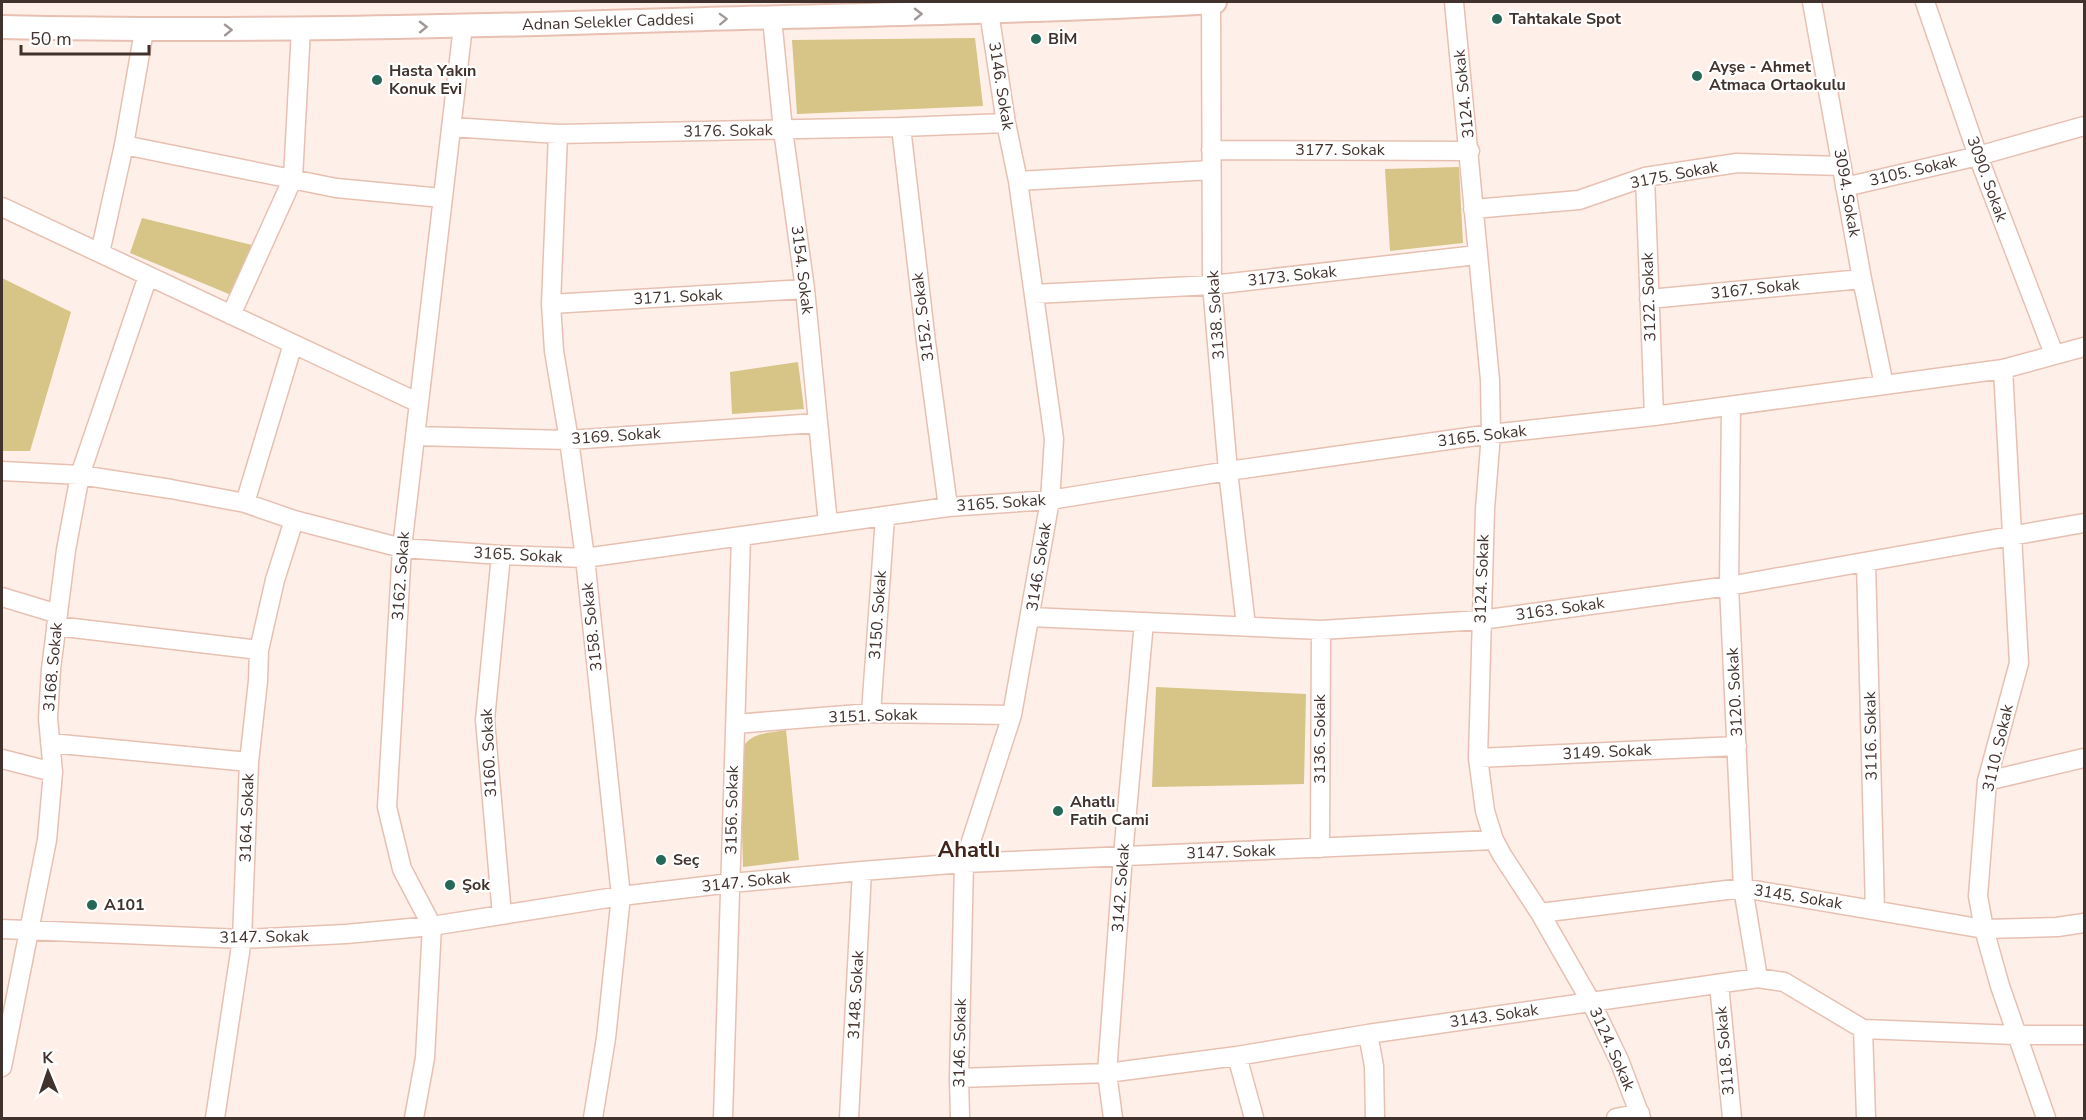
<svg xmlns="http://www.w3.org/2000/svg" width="2086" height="1120" font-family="'Nunito Sans',sans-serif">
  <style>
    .green { fill: #d6c586 }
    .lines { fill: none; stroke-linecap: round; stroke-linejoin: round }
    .minor-casing { stroke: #e7c0b2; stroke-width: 21 }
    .major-casing { stroke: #e7c0b2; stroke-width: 26 }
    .minor { stroke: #fff; stroke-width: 18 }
    .major { stroke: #fff; stroke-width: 22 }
    .oneway { stroke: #a09896 }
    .poi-dot { fill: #256858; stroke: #fff; stroke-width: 2 }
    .labels { text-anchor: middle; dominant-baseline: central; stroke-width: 4.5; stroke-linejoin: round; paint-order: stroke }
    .poi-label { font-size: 16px; font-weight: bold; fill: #41322d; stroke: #fff; text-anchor: start }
    .street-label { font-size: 16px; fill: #41322d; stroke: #fff }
    .district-label { font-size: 22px; font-weight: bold; fill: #42251a; stroke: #fff }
  </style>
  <rect width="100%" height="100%" fill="#ffefe9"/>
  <!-- green -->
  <path class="green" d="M 975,38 L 983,106 L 797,114 L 792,40 Z
    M 1459,167 L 1463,243 L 1390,251 L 1385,169 Z
    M 142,218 L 256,246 L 236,297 L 130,253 Z
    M 2,278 L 71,312 L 30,451 L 2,451 Z
    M 798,362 L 804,409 L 732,414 L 730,372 Z
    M 1156,687 L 1306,694 L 1304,784 L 1152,787 Z
    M 786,730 L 799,860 L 743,867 L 740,756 C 746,732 764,734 786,730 Z"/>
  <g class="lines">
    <defs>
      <path id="minor" d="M 1211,2 L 1212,285 L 1228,471 L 1246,626
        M 1454,2 L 1490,380 L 1491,434 L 1485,509 L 1478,758 L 1485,811 L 1494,840 L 1502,855 L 1540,913 L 1591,1002 L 1619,1060 L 1641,1118
        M 1812,2 L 1862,279 L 1884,385
        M 1925,2 L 1978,156 L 2054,354
        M 772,18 L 783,130 L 805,289 L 828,524
        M 451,127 L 558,134 L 901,127 L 1006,123
        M 901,127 L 926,342 L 948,507
        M 558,134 L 551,304 L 554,351 L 569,440 L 585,558 L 621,896 L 606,1038 L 593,1118
        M 124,145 L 336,188 L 442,198
        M 1211,150 L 1470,151
        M 1645,177 L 1654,416
        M 1018,181 L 1211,170
        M 1845,187 L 1978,156 L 2084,126
        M 2,207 L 419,403
        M 1473,209 L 1579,200 L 1645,177 L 1737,163 L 1842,166
        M 100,253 L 124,145 L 144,31
        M 1034,294 L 1212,285 L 1477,255
        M 1649,299 L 1862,279
        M 551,304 L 805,289
        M 231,315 L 293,178 L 301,29
        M 2003,369 L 2019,663 L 1987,781 L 1978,896 L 1984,929 L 2000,986 L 2046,1118
        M 1731,406 L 1729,586 L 1743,888 L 1758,978
        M 415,436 L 569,440 L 817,423
        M 2,471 L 80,475 L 171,489 L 245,503 L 294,520 L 402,548 L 501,555 L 585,558 L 948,507 L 1050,500 L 1228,471 L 1491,434 L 1654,416 L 2003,369 L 2084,347
        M 245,503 L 293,344
        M 501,555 L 485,720 L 502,915
        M 1866,563 L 1875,910
        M 2,597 L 58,614
        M 1030,617 L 1321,630 L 1481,620 L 1729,586 L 2084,523
        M 56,626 L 259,650
        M 871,713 L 885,517
        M 735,724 L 871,713 L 1012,715
        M 50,743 L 249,762
        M 1478,758 L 1737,746
        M 2,759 L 53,772
        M 1987,781 L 2084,758
        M 1320,848 L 1321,630
        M 1540,913 L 1743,888 L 1984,929 L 2057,927 L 2084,923
        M 2,929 L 242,939 L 346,934 L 432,926 L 621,896 L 731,883 L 862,871 L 964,863 L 1494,840
        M 1719,984 L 1732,1118
        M 1863,1029 L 1866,1118
        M 1368,1034 L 1374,1066 L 1375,1118
        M 1237,1056 L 1254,1118
        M 2,1067 L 47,840 L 53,772 L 48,718 L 51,669 L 66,550 L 80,475 L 148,276
        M 959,1078 L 1107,1073 L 1237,1056 L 1368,1034 L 1758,978 L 1784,982 L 1863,1029 L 2017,1035 L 2084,1035
        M 215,1118 L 242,939 L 249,762 L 258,681 L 259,650 L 275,580 L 294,520
        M 414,1118 L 425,1058 L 432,926 L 402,869 L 387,807 L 402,548 L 463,26
        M 723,1118 L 741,537
        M 849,1118 L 862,871
        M 960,1118 L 959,1078 L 964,863 L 1012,715 L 1050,500 L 1054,439 L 1018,181 L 1006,123 L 989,12
        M 1113,1118 L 1107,1073 L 1123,856 L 1144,622
        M 1616,1118 L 1640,1113"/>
      <path id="major" d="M 2,27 C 225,32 449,27 672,20 C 853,15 1034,12 1215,2"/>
    </defs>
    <!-- minor casing -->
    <use href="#minor" class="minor-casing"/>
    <!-- major casing -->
    <use href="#major" class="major-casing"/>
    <!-- minor -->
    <use href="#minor" class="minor"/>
    <!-- major -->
    <use href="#major" class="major"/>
  </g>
  <!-- one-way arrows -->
  <defs><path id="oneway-chevron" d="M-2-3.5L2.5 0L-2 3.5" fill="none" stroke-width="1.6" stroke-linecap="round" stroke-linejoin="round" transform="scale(1.5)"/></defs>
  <g class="oneway">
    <use href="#oneway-chevron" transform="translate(918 14) rotate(-1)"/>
    <use href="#oneway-chevron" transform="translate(723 19) rotate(-2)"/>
    <use href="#oneway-chevron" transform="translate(423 27) rotate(-1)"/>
    <use href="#oneway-chevron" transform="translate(228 30) rotate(-1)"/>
  </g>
  <!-- markers -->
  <g class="poi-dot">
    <circle cx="1497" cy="19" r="6"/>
    <circle cx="1036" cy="39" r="6"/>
    <circle cx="1697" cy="76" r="6"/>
    <circle cx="377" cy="80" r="6"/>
    <circle cx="1058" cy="811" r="6"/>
    <circle cx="661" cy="860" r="6"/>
    <circle cx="450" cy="885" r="6"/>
    <circle cx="92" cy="905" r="6"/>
  </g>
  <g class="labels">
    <!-- poi labels -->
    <g class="poi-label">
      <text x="1509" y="19">Tahtakale Spot</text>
      <text x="1048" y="39">BİM</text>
      <text x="1709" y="67">Ayşe - Ahmet<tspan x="1709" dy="18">Atmaca Ortaokulu</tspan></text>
      <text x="389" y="71">Hasta Yakın<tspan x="389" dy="18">Konuk Evi</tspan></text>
      <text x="1070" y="802">Ahatlı<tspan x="1070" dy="18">Fatih Cami</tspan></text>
      <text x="673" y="860">Seç</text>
      <text x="462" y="885">Şok</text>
      <text x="104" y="905">A101</text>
    </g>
    <!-- street labels -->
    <g class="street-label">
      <text transform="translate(608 22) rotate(-2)">Adnan Selekler Caddesi</text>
      <text transform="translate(1001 86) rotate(81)">3146. Sokak</text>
      <text transform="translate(1464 94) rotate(-96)">3124. Sokak</text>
      <text transform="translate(728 131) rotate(-1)">3176. Sokak</text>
      <text x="1340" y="150">3177. Sokak</text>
      <text transform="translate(1913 171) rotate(-13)">3105. Sokak</text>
      <text transform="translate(1674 175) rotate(-11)">3175. Sokak</text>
      <text transform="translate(1987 179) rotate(70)">3090. Sokak</text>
      <text transform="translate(1847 193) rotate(80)">3094. Sokak</text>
      <text transform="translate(802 270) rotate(83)">3154. Sokak</text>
      <text transform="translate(1292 276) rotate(-6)">3173. Sokak</text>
      <text transform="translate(1755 289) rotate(-6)">3167. Sokak</text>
      <text transform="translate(678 297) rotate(-3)">3171. Sokak</text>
      <text transform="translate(1649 297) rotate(-92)">3122. Sokak</text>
      <text transform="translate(1216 315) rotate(-94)">3138. Sokak</text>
      <text transform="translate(923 317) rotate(-97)">3152. Sokak</text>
      <text transform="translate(616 436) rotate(-4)">3169. Sokak</text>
      <text transform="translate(1482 436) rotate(-7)">3165. Sokak</text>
      <text transform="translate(1001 503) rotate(-4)">3165. Sokak</text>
      <text transform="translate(518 555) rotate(3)">3165. Sokak</text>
      <text transform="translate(1039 567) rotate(-81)">3146. Sokak</text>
      <text transform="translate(401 576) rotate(-86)">3162. Sokak</text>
      <text transform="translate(1482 579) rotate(-88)">3124. Sokak</text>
      <text transform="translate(1560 609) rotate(-8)">3163. Sokak</text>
      <text transform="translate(878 615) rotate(-86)">3150. Sokak</text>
      <text transform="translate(592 627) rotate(-96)">3158. Sokak</text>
      <text transform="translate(53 667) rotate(-85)">3168. Sokak</text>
      <text transform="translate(1735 692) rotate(-93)">3120. Sokak</text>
      <text transform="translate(873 716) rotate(-2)">3151. Sokak</text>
      <text transform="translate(1871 736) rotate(-91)">3116. Sokak</text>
      <text transform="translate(1320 739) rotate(-90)">3136. Sokak</text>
      <text transform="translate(1998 748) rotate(-77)">3110. Sokak</text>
      <text transform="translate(1607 752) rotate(-3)">3149. Sokak</text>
      <text transform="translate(489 753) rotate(-93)">3160. Sokak</text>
      <text transform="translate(732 810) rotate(-89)">3156. Sokak</text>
      <text transform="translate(247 818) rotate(-88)">3164. Sokak</text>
      <text transform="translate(1231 852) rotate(-2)">3147. Sokak</text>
      <text transform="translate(746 882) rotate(-6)">3147. Sokak</text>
      <text transform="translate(1121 888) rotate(-86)">3142. Sokak</text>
      <text transform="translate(1798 897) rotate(9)">3145. Sokak</text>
      <text transform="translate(264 937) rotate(-1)">3147. Sokak</text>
      <text transform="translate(856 995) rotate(-87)">3148. Sokak</text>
      <text transform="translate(1494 1016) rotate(-8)">3143. Sokak</text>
      <text transform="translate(960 1043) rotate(-89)">3146. Sokak</text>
      <text transform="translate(1612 1049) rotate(66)">3124. Sokak</text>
      <text transform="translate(1725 1051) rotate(-95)">3118. Sokak</text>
    </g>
    <!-- district labels -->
    <g class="district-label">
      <text x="969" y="850">Ahatlı</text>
    </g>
  </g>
  <!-- border -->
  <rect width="2086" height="1120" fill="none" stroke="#41322d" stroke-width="6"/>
  <!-- north arrow -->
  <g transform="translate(48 1072) rotate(358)" stroke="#ffffff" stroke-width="4.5" paint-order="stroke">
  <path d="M0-4.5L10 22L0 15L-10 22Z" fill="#41322d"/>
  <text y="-9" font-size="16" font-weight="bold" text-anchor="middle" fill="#41322d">K</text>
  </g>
  <!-- scale -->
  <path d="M21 45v9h128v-9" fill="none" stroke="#41322d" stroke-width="3"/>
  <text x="30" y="45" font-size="18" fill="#41322d" stroke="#ffffff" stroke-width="4.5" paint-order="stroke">50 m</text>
</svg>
